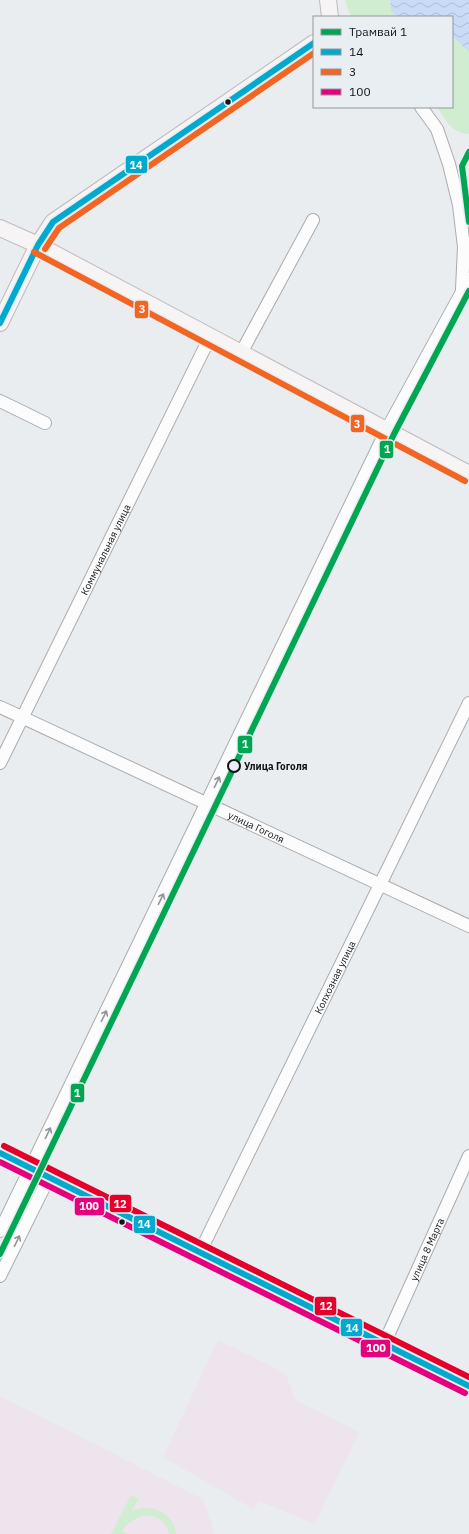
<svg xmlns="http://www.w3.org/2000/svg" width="469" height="1534" font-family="'IBM Plex Sans',sans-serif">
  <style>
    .education { fill: #ede4ed }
    .green { fill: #d0ecd1 }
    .water { fill: url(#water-waves) }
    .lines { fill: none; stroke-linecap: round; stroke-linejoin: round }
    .minor-casing { stroke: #a9abad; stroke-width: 14 }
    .major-casing { stroke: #bfbabd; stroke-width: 18 }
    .minor { stroke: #fcfcfd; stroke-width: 12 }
    .major { stroke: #f6f4f4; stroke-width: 16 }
    .bus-1-casing { stroke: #e8eef2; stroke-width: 9 }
    .bus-2-casing { stroke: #e8eef2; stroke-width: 9 }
    .bus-3-casing { stroke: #e8eef2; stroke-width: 9 }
    .bus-4-casing { stroke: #e8eef2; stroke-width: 9 }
    .bus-1 { stroke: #00a9ce; stroke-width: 6 }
    .bus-2 { stroke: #f26522; stroke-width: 6 }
    .bus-3 { stroke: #e5007d; stroke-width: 6 }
    .bus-4 { stroke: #e4002b; stroke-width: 6 }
    .tram-1-casing { stroke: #e8eef2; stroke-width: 9 }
    .tram-1 { stroke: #00a651; stroke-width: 6 }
    .oneway { stroke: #939495 }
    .bus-dot { fill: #121415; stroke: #e8eef2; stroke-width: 1.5 }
    .stop-dot { fill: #e8eef2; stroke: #121415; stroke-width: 2 }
    .labels { text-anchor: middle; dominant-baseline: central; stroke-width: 3; stroke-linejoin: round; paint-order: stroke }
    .street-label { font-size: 10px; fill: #121415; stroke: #e8eef2 }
    .stop-label { font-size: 10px; font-weight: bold; fill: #121415; stroke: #e8eef2; text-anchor: start }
    .line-badge { stroke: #e8eef2; stroke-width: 1.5 }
    .badge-label { font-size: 11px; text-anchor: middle; font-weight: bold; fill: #fff }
  </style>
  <defs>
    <pattern id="water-waves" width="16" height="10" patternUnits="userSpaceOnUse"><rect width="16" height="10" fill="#cadbf7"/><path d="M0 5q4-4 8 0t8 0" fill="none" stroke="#acbbd3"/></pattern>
  </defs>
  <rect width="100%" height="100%" fill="#eaedf0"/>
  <!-- education -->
  <path class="education" d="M 218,1340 L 285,1373 L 296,1400 L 359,1432 L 315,1524 L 259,1501 L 253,1509 L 163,1457 Z
    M 0,1396 L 203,1499 L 215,1534 L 0,1534 Z"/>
  <!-- green -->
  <path class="green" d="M 345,0 L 390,0 L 390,5 L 397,17 L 351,17 Z
    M 452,36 L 469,52 L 469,134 C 452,134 446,120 437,107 L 452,107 Z
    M 131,1495 L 138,1499 L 132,1511 C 152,1503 173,1512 176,1534 L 169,1534 C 162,1508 135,1512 122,1531 L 128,1534 L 111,1534 Z"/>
  <!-- water -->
  <path class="water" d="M 390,0 L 469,0 L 469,52 L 452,36 L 452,17 L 397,17 L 391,11 Z"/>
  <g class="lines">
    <defs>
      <g id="minor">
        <path d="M 421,107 L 437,129 L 449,164 L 459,205 L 464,247 L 462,289"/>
        <path d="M 241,353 L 313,220"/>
        <path d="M 0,401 L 45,423"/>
        <path id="s1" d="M 0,707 L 469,926"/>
        <path id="s2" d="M 0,763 L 210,337"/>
        <path d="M 0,1153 L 469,1386"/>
        <path d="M 0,1231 L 386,431 L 469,279"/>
        <path id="s3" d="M 200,1252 L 469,703"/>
        <path d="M 0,1276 L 49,1177"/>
        <path id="s4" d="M 384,1344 L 469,1156"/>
      </g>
      <path id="major" d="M 328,0 L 330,17
        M 0,228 L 38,245 L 469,474
        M 0,323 L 38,245 L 53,222 L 314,43"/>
    </defs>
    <!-- minor casing -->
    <use href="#minor" class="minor-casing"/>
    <!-- major casing -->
    <use href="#major" class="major-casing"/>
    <!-- minor -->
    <use href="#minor" class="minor"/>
    <!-- major -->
    <use href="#major" class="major"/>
    <defs>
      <path id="bus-1" d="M 0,323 L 38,245 L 53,222 L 314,43
        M 0,1153 L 469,1386"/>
      <path id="bus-2" d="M 45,249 L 59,228 L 314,53
        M 34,252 L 465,481"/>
      <path id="bus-3" d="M 0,1162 L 465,1393"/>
      <path id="bus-4" d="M 4,1146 L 469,1377"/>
    </defs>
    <!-- bus-1 casing -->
    <use href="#bus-1" class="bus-1-casing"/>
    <!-- bus-2 casing -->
    <use href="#bus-2" class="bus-2-casing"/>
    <!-- bus-3 casing -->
    <use href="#bus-3" class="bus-3-casing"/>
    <!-- bus-4 casing -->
    <use href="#bus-4" class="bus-4-casing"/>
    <!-- bus-1 -->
    <use href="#bus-1" class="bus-1"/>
    <!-- bus-2 -->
    <use href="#bus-2" class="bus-2"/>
    <!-- bus-3 -->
    <use href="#bus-3" class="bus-3"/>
    <!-- bus-4 -->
    <use href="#bus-4" class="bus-4"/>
    <defs>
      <path id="tram-1" d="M 469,152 L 462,166 L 469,222
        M 0,1254 L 394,434 L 469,291"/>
    </defs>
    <!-- tram-1 casing -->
    <use href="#tram-1" class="tram-1-casing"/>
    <!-- tram-1 -->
    <use href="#tram-1" class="tram-1"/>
  </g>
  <!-- one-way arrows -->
  <defs><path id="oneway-shaft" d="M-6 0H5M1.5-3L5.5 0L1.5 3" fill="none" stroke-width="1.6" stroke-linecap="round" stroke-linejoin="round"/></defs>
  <g class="oneway">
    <use href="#oneway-shaft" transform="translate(217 782) rotate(-64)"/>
    <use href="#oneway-shaft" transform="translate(161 899) rotate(-64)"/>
    <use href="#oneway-shaft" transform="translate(104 1016) rotate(-64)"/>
    <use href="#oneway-shaft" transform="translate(48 1133) rotate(-64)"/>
    <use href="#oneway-shaft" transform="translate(17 1241) rotate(-64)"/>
  </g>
  <!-- markers -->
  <g class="bus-dot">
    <circle cx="228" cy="102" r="3.5"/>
    <circle cx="122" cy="1222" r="3.5"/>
  </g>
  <circle class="stop-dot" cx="234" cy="766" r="6"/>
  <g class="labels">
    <!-- street labels -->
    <g class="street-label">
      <text stroke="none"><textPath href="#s2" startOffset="238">Коммунальная улица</textPath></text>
      <text stroke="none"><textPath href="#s1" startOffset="283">улица Гоголя</textPath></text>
      <text stroke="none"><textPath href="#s3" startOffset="306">Колхозная улица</textPath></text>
      <text stroke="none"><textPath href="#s4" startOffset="104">улица 8 Марта</textPath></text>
    </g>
    <!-- stop labels -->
    <g class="stop-label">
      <text x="244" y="766">Улица Гоголя</text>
    </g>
  </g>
  <g class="line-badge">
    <rect x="125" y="155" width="23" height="19" rx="4" fill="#00a9ce"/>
    <rect x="134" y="300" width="15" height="19" rx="4" fill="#f26522"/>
    <rect x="350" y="414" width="15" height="19" rx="4" fill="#f26522"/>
    <rect x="379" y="440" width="15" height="19" rx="4" fill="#00a651"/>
    <rect x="237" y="735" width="16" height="19" rx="4" fill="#00a651"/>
    <rect x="70" y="1083" width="15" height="20" rx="4" fill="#00a651"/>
    <rect x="109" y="1194" width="23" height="19" rx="4" fill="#e4002b"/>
    <rect x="74" y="1197" width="31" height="19" rx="4" fill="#e5007d"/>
    <rect x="133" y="1215" width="23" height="19" rx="4" fill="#00a9ce"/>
    <rect x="314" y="1296" width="23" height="20" rx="4" fill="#e4002b"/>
    <rect x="340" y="1318" width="23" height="19" rx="4" fill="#00a9ce"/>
    <rect x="360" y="1339" width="31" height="19" rx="4" fill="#e5007d"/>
  </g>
  <g class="badge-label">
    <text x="136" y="169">14</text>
    <text x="142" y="313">3</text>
    <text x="357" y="428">3</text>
    <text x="387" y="453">1</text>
    <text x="245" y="748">1</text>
    <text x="77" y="1097">1</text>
    <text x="120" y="1208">12</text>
    <text x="89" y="1210">100</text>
    <text x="144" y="1228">14</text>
    <text x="326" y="1310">12</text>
    <text x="352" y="1332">14</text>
    <text x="376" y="1352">100</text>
  </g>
  <!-- legend -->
  <rect x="313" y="16" width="140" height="92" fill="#e8eef2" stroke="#92979a"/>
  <rect x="321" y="29" width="20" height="6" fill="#00a651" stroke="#92979a"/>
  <text x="349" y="36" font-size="12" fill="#121415">Трамвай 1</text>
  <rect x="321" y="49" width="20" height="6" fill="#00a9ce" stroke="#92979a"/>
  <text x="349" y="56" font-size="12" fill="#121415">14</text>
  <rect x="321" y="69" width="20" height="6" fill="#f26522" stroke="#92979a"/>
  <text x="349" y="76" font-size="12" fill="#121415">3</text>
  <rect x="321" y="89" width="20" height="6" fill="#e5007d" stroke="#92979a"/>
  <text x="349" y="96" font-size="12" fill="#121415">100</text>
</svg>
